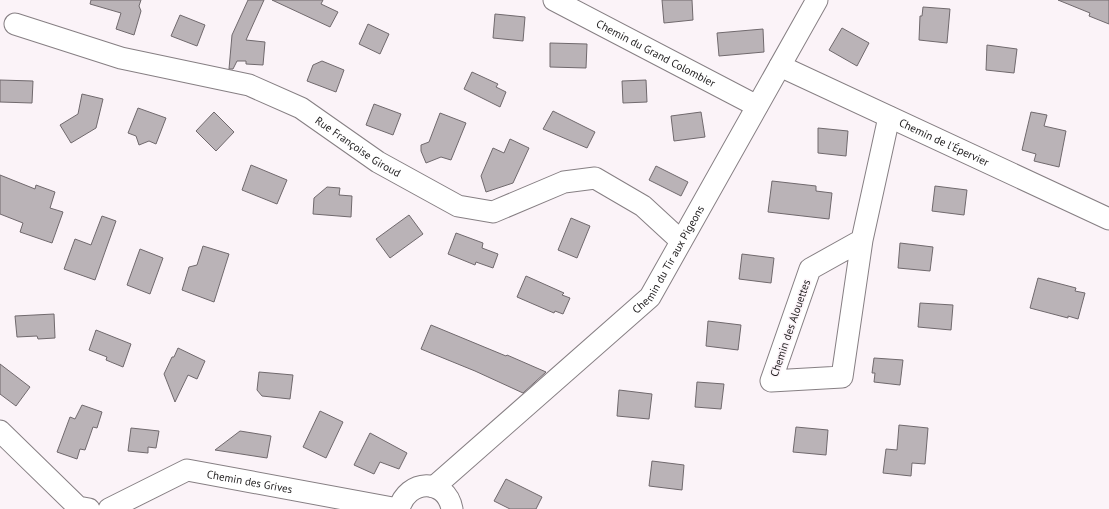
<svg xmlns="http://www.w3.org/2000/svg" width="1109" height="509" font-family="'PT Sans',sans-serif">
<style>
.building{fill:#bab3b7;stroke:#70696d}
.lines{fill:none;stroke-linecap:round;stroke-linejoin:round}
.minor-casing{stroke:#867f83;stroke-width:23}
.minor{stroke:#fff;stroke-width:21}
.labels{text-anchor:middle;dominant-baseline:central;stroke-width:3;stroke-linejoin:round;paint-order:stroke}
.street-label{font-size:11px;fill:#1f1d1e;stroke:#fbf3f8}
</style>
<rect width="100%" height="100%" fill="#fbf3f8"/>
<path class="building" d="M91 0H141L139 6 141 11 134 35 116 29 121 13 90 4Z
M248 0H264L246 40 265 42 263 65 246 64V61H237L233 69H229L232 35Z
M272 0H323L321 4 338 12 330 27Z
M662 0H692L693 20 664 23Z
M1058 0H1109V24L1089 16 1090 13Z
M923 7 950 9 947 43 919 40 920 16H922Z
M495 14 525 17 523 41 493 38Z
M180 15 205 25 197 46 171 36Z
M368 24 389 34 380 54 359 44Z
M842 28 869 43 857 66 829 50Z
M763 29 764 52 719 56 717 33Z
M550 43 587 44 586 68 550 67Z
M987 45 1017 49 1014 73 986 70Z
M322 61 344 70 336 92 307 81 313 65Z
M472 72 498 84 496 87 506 92 500 107 464 89Z
M0 80 33 81 32 103 0 102Z
M646 80 647 102 623 103 622 81Z
M82 94 103 99 96 128 71 143 60 125 78 114Z
M374 104 401 114 393 135 366 125Z
M138 108 166 118 156 144 149 141 139 145 136 136 128 133Z
M553 111 595 132 587 148 543 129Z
M214 112 234 132 216 151 196 131Z
M701 112 705 137 674 141 671 116Z
M1031 112 1047 115 1044 126 1066 131 1059 167 1034 161 1036 154 1022 150Z
M440 113 466 123 451 160 441 157 426 163 421 151V145L429 142Z
M818 128 848 131 846 156 818 153Z
M510 139 529 148 513 183 486 192 481 176 493 148 504 153Z
M251 165 287 180 277 204 242 190Z
M656 166 688 182 681 196 649 180Z
M0 175 35 189 36 185 55 192 50 208 63 212 52 243 20 232 23 223 0 214Z
M772 181 816 186V191L832 193 829 219 768 212Z
M935 186 967 190 964 215 932 211Z
M327 187 340 188 339 195 352 196 351 217 313 214 314 198Z
M409 215 423 234 390 258 376 239Z
M102 216 116 221 95 280 64 269 75 239 91 245Z
M571 218 590 226 577 258 558 250Z
M456 233 483 243 482 248 498 254 493 268 476 262 475 265 448 254Z
M900 243 933 247 930 271 898 268Z
M203 246 229 254 214 302 182 290 189 267 197 265Z
M140 249 163 258 150 294 127 285Z
M742 254 774 258 771 283 739 279Z
M526 276 564 293 562 295 570 298 563 314 555 311 554 313 517 297Z
M1038 278 1076 288 1075 291 1085 293 1078 319 1068 316V318L1030 308Z
M920 303 953 305 951 330 918 327Z
M54 314 55 338 38 339 37 336 17 337 15 316Z
M708 321 741 325 738 350 706 346Z
M431 325 506 356 507 355 546 372 523 393 475 371 421 349Z
M96 330 131 344 123 367 106 360 107 357 89 350Z
M178 348 205 361 197 379 188 375 175 402 164 374 172 357H174Z
M874 358 903 360 900 385 874 382 875 373H872Z
M0 364 30 387 16 406 0 394Z
M259 372 293 375 290 399 262 396 257 390Z
M697 382 724 384 721 409 695 407Z
M619 390 652 394 649 419 617 416Z
M82 405 102 412 97 428 93 427 85 450 80 449 77 459 57 452 70 417 75 419Z
M320 411 343 422 326 458 303 447Z
M899 425 928 428 925 464 912 463 911 476 883 473 886 449 897 450Z
M796 427 828 430 826 455 793 452Z
M131 428 159 431 156 448 148 447V453L128 451Z
M240 431 271 436 267 458 215 450Z
M370 433 407 453 399 469 380 462 374 474 354 465Z
M652 461 684 465 682 490 649 486Z
M506 479 542 497 536 509H510L494 501Z"/>
<g class="lines">
<g class="minor-casing">
<g id="minor">
<path id="s1" d="M554 0 757 106"/>
<path id="s2" d="M15 24 121 58 249 85 301 108 378 162 458 206 493 212 564 182 595 178 643 206 681 241"/>
<path id="s3" d="M780 66 1109 219"/>
<path d="M862 240 810 269 771 381 842 377 862 240 889 117"/>
<path d="M0 431 78 507 89 509"/>
<path id="s4" d="M434 487 650 297 817 0"/>
<path id="s5" d="M109 509 187 470 398 509"/>
<path d="M399 509C407 479 446 477 452 509"/>
</g>
</g>
<use href="#minor" class="minor"/>
</g>
<g class="labels">
<g class="street-label">
<text stroke="none"><textPath href="#s1" startOffset="115">Chemin du Grand Colombier</textPath></text>
<text stroke="none"><textPath href="#s3" startOffset="181">Chemin de l'Épervier</textPath></text>
<text stroke="none"><textPath href="#s2" startOffset="368">Rue Françoise Giroud</textPath></text>
<text stroke="none"><textPath href="#s4" startOffset="329">Chemin du Tir aux Pigeons</textPath></text>
<text transform="translate(790 328) rotate(-71)">Chemin des Alouettes</text>
<text stroke="none"><textPath href="#s5" startOffset="151">Chemin des Grives</textPath></text>
</g>
</g>
</svg>
